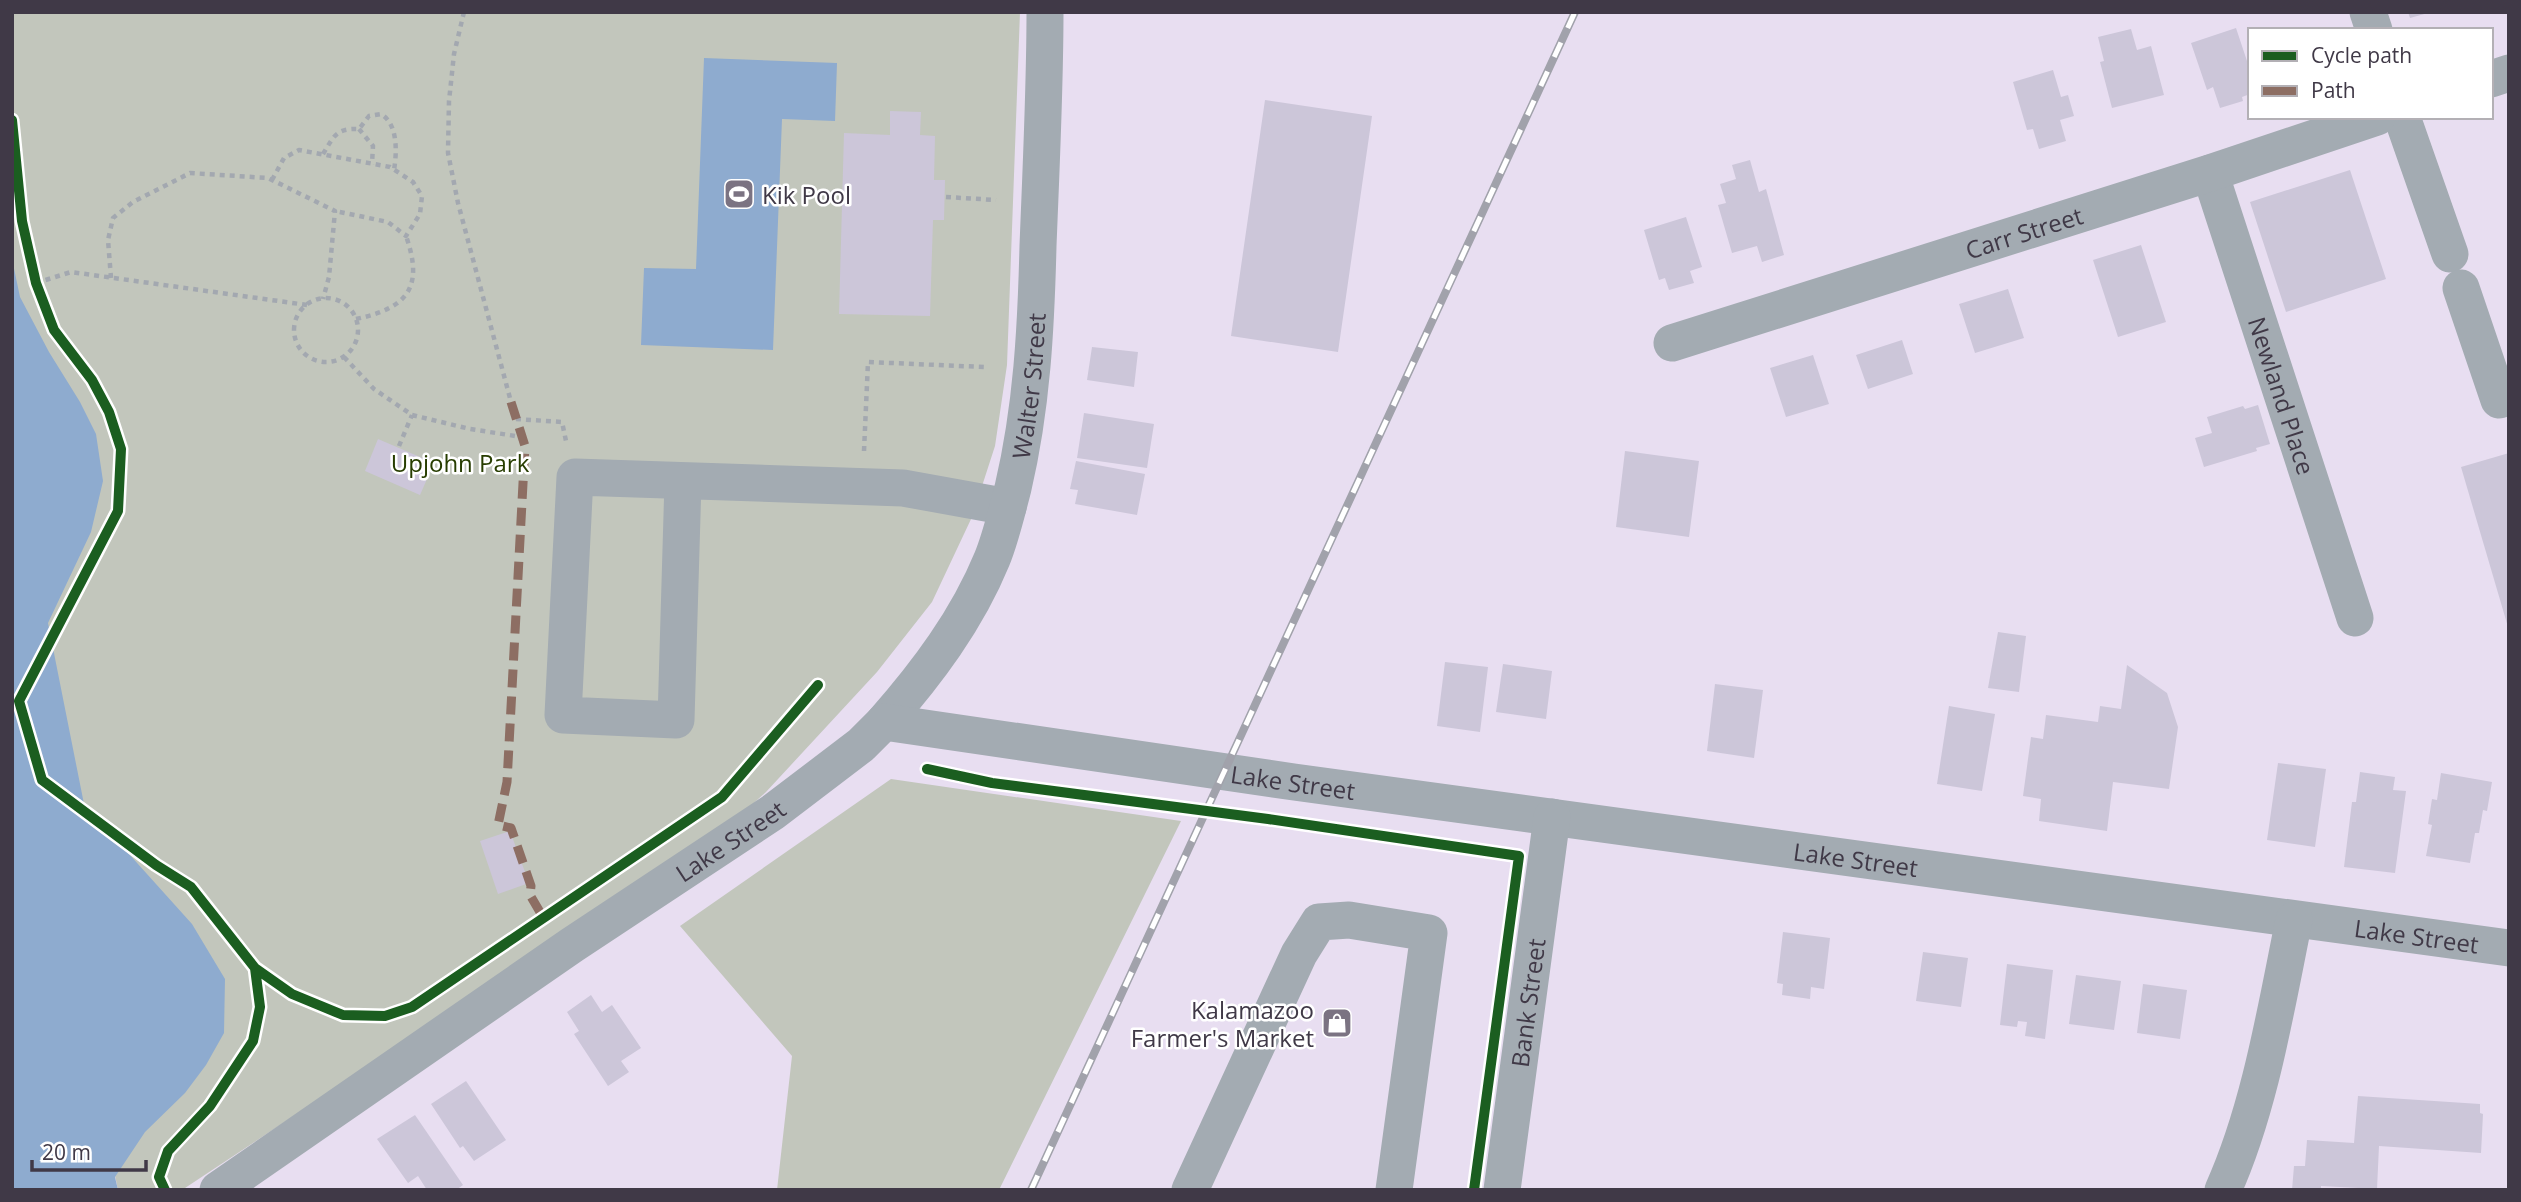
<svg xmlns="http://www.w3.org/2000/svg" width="2521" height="1202" font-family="'Open Sans',sans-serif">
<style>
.green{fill:#c2c6bc}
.water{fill:#8eabcf}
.building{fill:#ccc6d9}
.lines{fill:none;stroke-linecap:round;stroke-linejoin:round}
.path{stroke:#a3a8b0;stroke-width:4.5;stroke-dasharray:5 5;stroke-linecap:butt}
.minor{stroke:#a3abb2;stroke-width:37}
.rail-casing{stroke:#a1a2ab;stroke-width:8}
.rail{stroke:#fff;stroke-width:5;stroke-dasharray:16;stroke-linecap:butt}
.quiet{stroke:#8d6e63;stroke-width:9;stroke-dasharray:18 9;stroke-linecap:butt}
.cycleway-casing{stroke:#fff;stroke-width:15}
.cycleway{stroke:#1b5e20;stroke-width:10}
.labels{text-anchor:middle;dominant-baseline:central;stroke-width:5;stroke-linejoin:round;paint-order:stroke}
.poi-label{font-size:24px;fill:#403947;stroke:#fff;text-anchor:start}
.street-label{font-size:24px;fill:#403947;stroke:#fff}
.park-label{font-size:24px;fill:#273d00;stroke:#fff}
</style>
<rect width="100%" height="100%" fill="#e8def1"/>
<path class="green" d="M12 12H1020L1007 365 995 446 972 517 932 602 877 672 766 792 722 832 182 1190H118L62 919 12 730Z
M891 779 1181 821 999 1190H777L792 1056 680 926Z"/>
<path class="water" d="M704 58 837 63 835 121 782 119 773 350 641 345 644 268 696 269Z
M12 259 20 297 49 352 80 402 96 434 103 481 91 532 48 623 84 804 192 924 225 979 224 1033 206 1065 185 1093 145 1132 115 1177 118 1190H12Z"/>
<path class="building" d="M2408 12H2428V13L2410 18Z
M2236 28 2250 70V94L2242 97 2243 101 2220 108 2213 87 2207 90 2191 43Z
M2131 29 2137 50 2151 46 2164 95 2112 108 2100 62 2104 61 2098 37Z
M2053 70 2061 97 2068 95 2074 116 2060 120 2066 141 2039 149 2033 129 2027 130 2013 82Z
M1265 100 1372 116 1338 352 1231 336Z
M890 111 921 112 920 135 935 136 934 180H945L944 220H933L930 316 839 314 844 133 890 135Z
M1750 160 1759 192 1766 189 1784 255 1762 262 1757 246 1732 253 1718 205 1726 203 1720 184 1736 179 1732 165Z
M2350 170 2386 279 2286 312 2250 202Z
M1686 217 1702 267 1690 271 1694 283 1669 290 1665 278 1659 280 1644 230Z
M2141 245 2166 322 2118 337 2093 260Z
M2008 289 2024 338 1975 353 1959 304Z
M1902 340 1913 374 1868 389 1856 355Z
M1092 347 1138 352 1134 387 1087 380Z
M1813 355 1829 404 1786 417 1770 368Z
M2258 405 2270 444 2256 448 2257 451 2204 467 2195 438 2212 433 2207 417 2243 406 2245 409Z
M1084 413 1154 424 1147 468 1077 458Z
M378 439 434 463 420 495 365 471Z
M1625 451 1699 461 1689 537 1616 527Z
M2509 453V627H2508L2461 467Z
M1076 461 1145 474 1137 515 1075 504 1078 490 1070 489Z
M1998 632 2026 636 2019 692 1988 688Z
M1445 662 1488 667 1480 732 1437 726Z
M1503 664 1552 671 1546 719 1496 712Z
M2127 665 2167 693 2178 727 2169 789 2113 782 2107 831 2039 821 2041 799 2023 796 2031 737 2043 739 2046 715 2098 722 2100 706 2121 709Z
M1715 684 1763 690 1754 758 1707 751Z
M1949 706 1995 714 1982 791 1937 784Z
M2278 763 2326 769 2315 847 2267 840Z
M2360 772 2395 777 2393 790 2406 791 2395 873 2344 867 2352 802H2356Z
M2441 773 2492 782 2487 811 2483 810 2479 833H2475L2470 863 2426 856 2432 825 2428 824 2432 799 2437 800Z
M510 831 529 883 498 894 480 841Z
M1783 932 1830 938 1824 989 1811 987 1810 999 1782 995 1783 984 1777 983Z
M1923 952 1968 958 1961 1007 1916 1001Z
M2007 964 2053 970 2045 1039 2025 1036 2027 1022 2018 1021 2017 1027 2000 1025Z
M2076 975 2121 981 2114 1030 2069 1024Z
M2143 984 2187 990 2180 1039 2137 1033Z
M591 995 602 1012 612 1005 641 1048 621 1061 629 1072 608 1086 574 1034 579 1031 567 1012Z
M466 1081 506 1140 474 1161 463 1146 460 1148 431 1104Z
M2358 1096 2480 1104V1113L2483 1114 2481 1153 2379 1146 2377 1189 2321 1186V1190H2292L2294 1166H2305L2307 1140 2354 1143Z
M415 1115 463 1185 456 1190H427L418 1176 408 1183 377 1139Z"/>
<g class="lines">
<path class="path" d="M464 12 454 54 449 101 448 153 458 203 511 402
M359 129 373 146 372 164
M323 154C334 136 336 128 359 129L369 116 381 114C398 124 397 152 394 170
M272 180 284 158 299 150 390 167 413 182 422 196 420 214 406 236 388 222 335 211
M946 197 996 200
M111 278 108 240 113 218 133 202 190 173 268 178 335 211 329 277 323 299
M36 283 71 272 307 305
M294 330a32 32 0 1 1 64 0a32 32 0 1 1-64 0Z
M356 319C408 308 424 287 406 236
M344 357 374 389 412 415 470 429 522 437
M516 419 562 422 566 441
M399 446 412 415
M864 451 868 362 984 367"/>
<g class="minor">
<path d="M2368 12 2374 30"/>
<path d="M2491 79 2509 73"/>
<path d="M2402 117 2450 254"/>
<path id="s1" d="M2210 173 2355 618"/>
<path d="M2461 288 2499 400 2509 397"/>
<path id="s2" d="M1672 343 2210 173 2377 117"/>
<path d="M683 481 676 720 563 715 575 477 903 488 1008 507"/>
<path id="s3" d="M884 722C927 673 967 620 992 559 1001 537 1007 511 1013 488 1032 407 1036 328 1038 246 1041 168 1045 90 1045 12"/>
<path id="s4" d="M218 1190 572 945 773 812 861 745 884 722 1294 782 2509 948"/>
<path d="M1190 1190 1299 954 1319 922 1349 920 1429 933 1394 1190"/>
<path id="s5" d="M1502 1190 1552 817"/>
<path d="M2223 1190C2260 1108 2276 1008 2294 920"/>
</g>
<g class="rail-casing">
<path id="rail" d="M1031 1190 1575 12"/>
</g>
<use href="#rail" class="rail"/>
<path class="quiet" d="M511 402 525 446 507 782 498 825 511 828 531 886 530 895 544 919"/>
<g class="cycleway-casing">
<path id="cycleway" d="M12 120 22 221 36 283 54 330 92 380 109 412 121 449 118 511 19 701 42 780 156 865 191 887 255 968 292 994 343 1015 385 1016 412 1007 722 797 818 685
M927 769 992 783 1268 819 1519 856 1474 1190
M165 1190 159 1177 168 1151 210 1106 253 1041 260 1007 255 968"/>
</g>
<use href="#cycleway" class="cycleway"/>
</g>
<defs>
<g id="stadium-square" transform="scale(1.575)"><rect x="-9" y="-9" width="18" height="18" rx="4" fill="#7b7382" stroke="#fff"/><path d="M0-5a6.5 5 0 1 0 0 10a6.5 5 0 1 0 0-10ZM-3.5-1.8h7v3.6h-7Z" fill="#fff"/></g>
<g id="shop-square" transform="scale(1.575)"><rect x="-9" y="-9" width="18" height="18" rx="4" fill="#7b7382" stroke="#fff"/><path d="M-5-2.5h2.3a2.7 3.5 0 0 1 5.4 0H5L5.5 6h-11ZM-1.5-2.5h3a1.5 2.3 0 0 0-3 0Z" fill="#fff"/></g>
</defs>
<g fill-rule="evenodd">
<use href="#stadium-square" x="739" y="194"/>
<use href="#shop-square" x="1337" y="1023"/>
</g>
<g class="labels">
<g class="poi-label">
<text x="762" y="194">Kik Pool</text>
<text x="1314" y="1009" text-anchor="end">Kalamazoo<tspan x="1314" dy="28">Farmer's Market</tspan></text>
</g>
<g class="street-label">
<text stroke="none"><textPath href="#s2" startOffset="369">Carr Street</textPath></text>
<text stroke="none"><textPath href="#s3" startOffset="374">Walter Street</textPath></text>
<text stroke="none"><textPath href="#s1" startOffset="234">Newland Place</textPath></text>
<text stroke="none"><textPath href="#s4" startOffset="1228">Lake Street</textPath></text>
<text stroke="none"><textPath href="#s4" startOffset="620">Lake Street</textPath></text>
<text stroke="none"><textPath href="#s4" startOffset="1796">Lake Street</textPath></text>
<text stroke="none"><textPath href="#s4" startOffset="2362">Lake Street</textPath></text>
<text stroke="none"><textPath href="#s5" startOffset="189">Bank Street</textPath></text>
</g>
<g class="park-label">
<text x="460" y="462">Upjohn Park</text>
</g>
</g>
<rect width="2521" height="1202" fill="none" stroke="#403947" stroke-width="28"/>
<rect x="2248" y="28" width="245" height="91" fill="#ffffff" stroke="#b3b0b5" stroke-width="2"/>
<rect x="2262" y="51" width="35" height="10" fill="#1b5e20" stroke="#b3b0b5" stroke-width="2"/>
<text x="2311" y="63" font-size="21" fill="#403947">Cycle path</text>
<rect x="2262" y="86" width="35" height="10" fill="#8d6e63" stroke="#b3b0b5" stroke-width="2"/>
<text x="2311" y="98" font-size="21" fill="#403947">Path</text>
<path d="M32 1160v10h114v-10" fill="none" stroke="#403947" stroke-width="3.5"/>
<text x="42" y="1160" font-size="21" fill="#403947" stroke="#ffffff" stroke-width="5" paint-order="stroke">20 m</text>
</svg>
